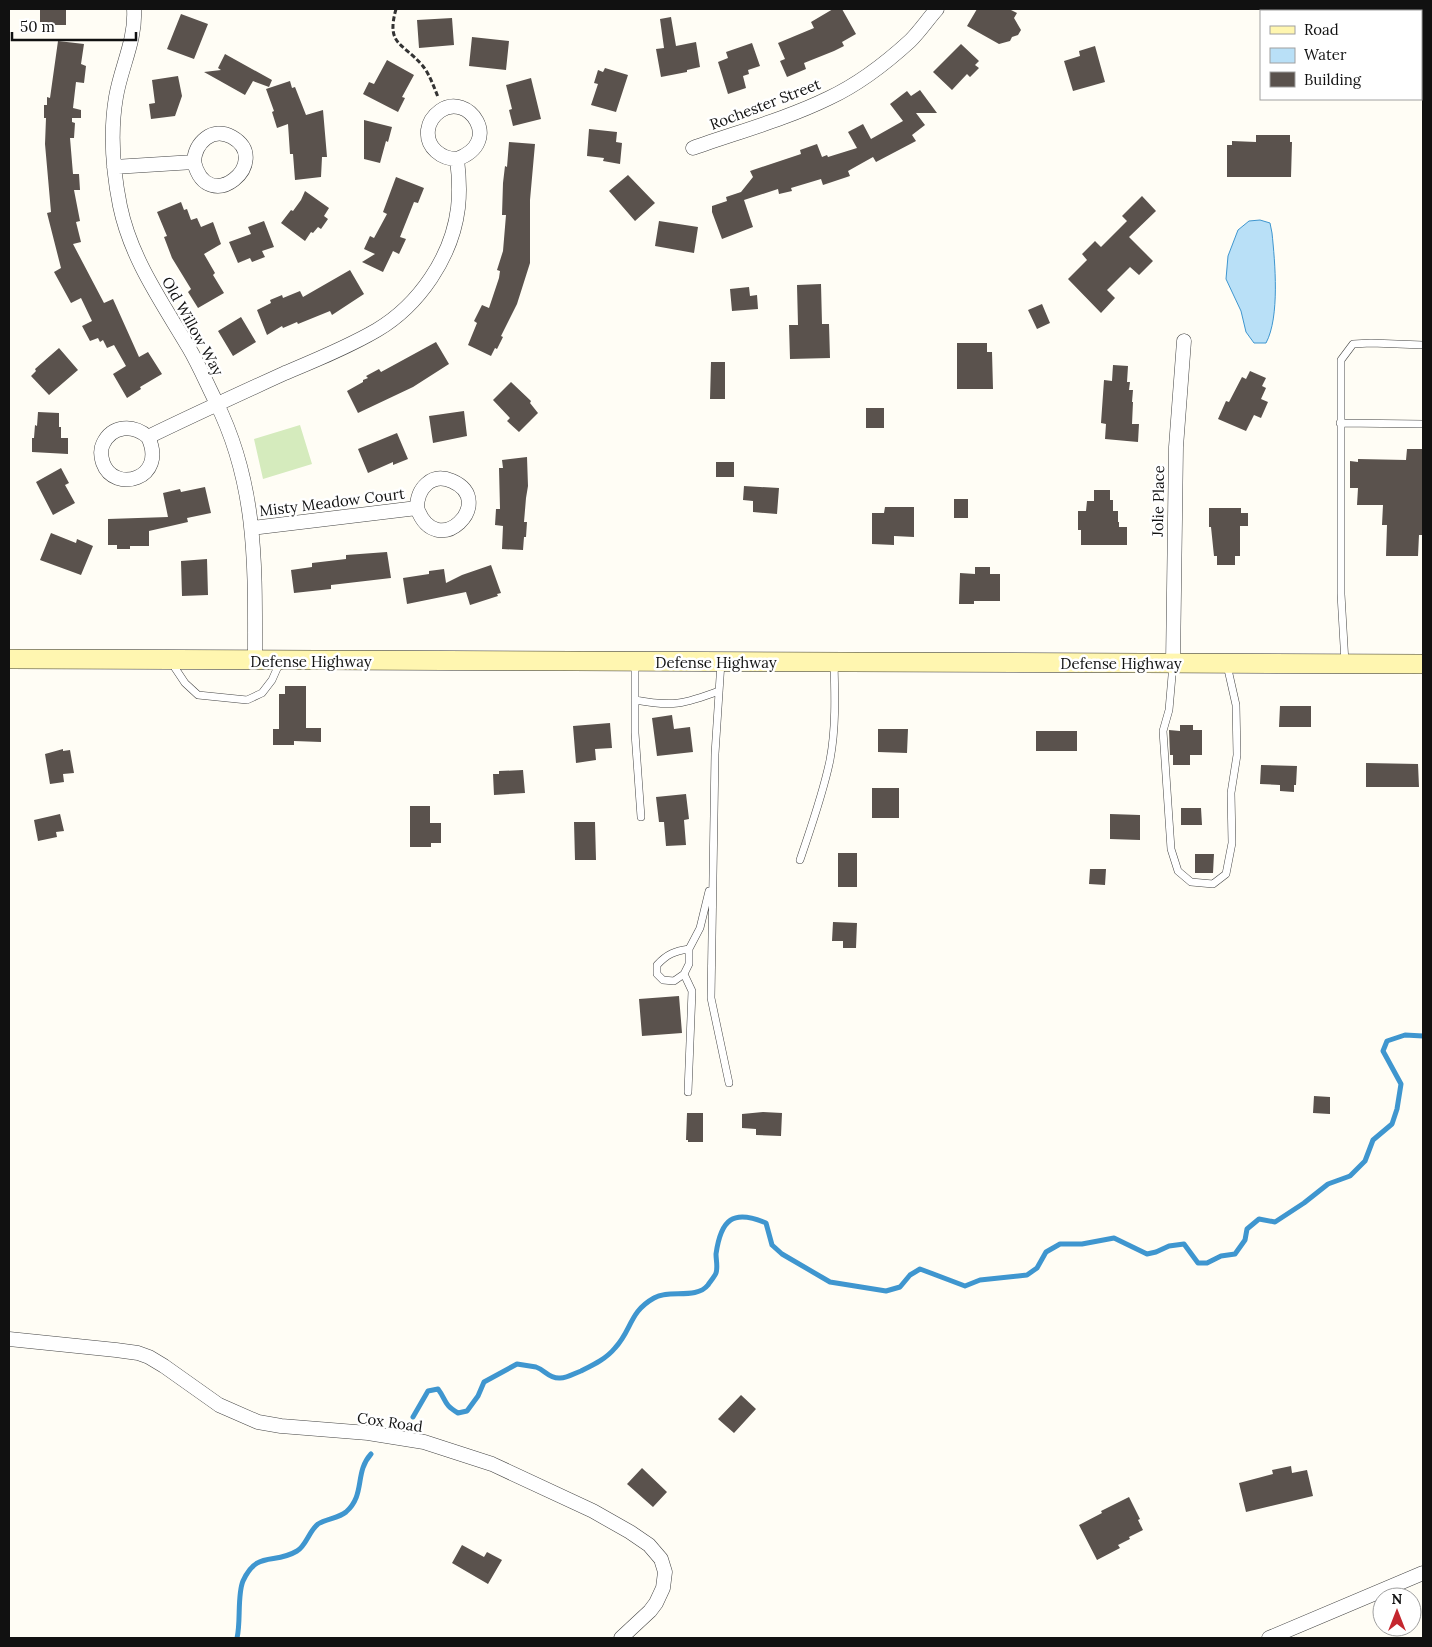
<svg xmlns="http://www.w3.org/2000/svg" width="1432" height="1647" font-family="Lora,serif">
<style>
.green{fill:#d5ebbd}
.water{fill:#b9e0f7;stroke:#3f96cf}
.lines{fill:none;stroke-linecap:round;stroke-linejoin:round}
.stream{stroke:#3f96cf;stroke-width:5}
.building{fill:#5a524d}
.service-casing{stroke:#444;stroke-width:8}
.minor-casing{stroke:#444;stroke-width:15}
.secondary-casing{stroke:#333;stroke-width:20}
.path{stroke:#333;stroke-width:3;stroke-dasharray:5 2.5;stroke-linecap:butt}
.service{stroke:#fff;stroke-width:7}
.minor{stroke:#fff;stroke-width:14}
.secondary{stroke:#fff6b0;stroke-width:19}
.labels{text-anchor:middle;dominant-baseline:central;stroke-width:5;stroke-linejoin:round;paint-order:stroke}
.street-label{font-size:15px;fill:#111;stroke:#fff}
</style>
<rect width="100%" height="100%" fill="#fffdf5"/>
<path class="green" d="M1313 9H1423V82L1421 81V11H1306Z
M300 425 312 464 263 479 254 439Z"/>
<path class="water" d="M1260 220 1270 223 1272 233C1275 262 1280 317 1266 343H1254L1246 332 1241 311 1226 279 1228 256 1238 230 1249 221Z"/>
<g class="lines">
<path class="stream" d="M413 1417 428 1391 438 1389C447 1401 443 1404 458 1413L467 1411 478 1396 484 1382 517 1364C523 1365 530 1366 536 1367 545 1370 548 1378 559 1378 566 1379 575 1373 581 1371 593 1365 606 1359 615 1348 632 1330 629 1312 654 1298 669 1289 696 1300 708 1285 710 1282 715 1276 716 1273 718 1267 716 1260 716 1254 721 1219 733 1209 766 1223L772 1245 782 1254 830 1282 886 1291 900 1287 910 1275 920 1269 965 1286 980 1280 1027 1275 1037 1268 1046 1252 1060 1244H1082L1114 1238 1147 1254 1156 1252 1169 1246 1184 1244 1198 1263H1207L1221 1256 1235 1254 1245 1240 1247 1229 1259 1219 1275 1222 1304 1203 1328 1184 1350 1176 1365 1161 1373 1140 1392 1124 1397 1109 1401 1084 1383 1051 1387 1041 1405 1035 1423 1036
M237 1638C241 1622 237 1595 243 1581 257 1550 274 1565 297 1551 306 1546 309 1531 318 1524 326 1519 339 1518 346 1512 366 1494 354 1473 371 1454"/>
</g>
<path class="building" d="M40 9H66V25H40Z
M833 9H842L856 34 842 42 844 46 834 51 804 63 806 69 787 77 780 61 785 59 778 43 814 28 811 22Z
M977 9H1009L1017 13 1014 18 1021 30 1018 35 1012 37 1010 41 999 44 967 26Z
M181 14 208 24 194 59 167 49Z
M671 17 676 46 696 42 700 67 687 70V72L661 77 656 49 664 48 660 19Z
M452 18 454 45 419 48 417 20Z
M472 37 509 41 506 70 469 66Z
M58 41 84 44 81 64 86 66 84 83 76 82 73 108 81 110V118H72V122L75 123 74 138H70L73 174H79L80 190H74L80 221 76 222 81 242 73 244 104 303 113 299 139 357 148 352 162 374 140 387 141 389 127 398 113 374 126 366 114 345 107 348 103 340 100 342 98 338 90 341 82 326 92 321 81 298 71 303 54 272 61 268 47 213 51 212 45 144 46 118H44V105H47V97L50 98Z
M752 43 760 66 748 70 749 74 743 76 746 88 728 94 718 62 728 58 726 52Z
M961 44 979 61 975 65 979 68 970 77 967 74 952 90 933 72Z
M1095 46 1105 82 1073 91 1064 61 1080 56 1079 51Z
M225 54 272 80 269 87 253 81 245 95 204 72 221 70 218 68Z
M387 60 414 75 402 97 405 98 398 112 363 94 369 82 374 84Z
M605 68 628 75 616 112 591 105 598 84 594 83 598 70 603 72Z
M178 76 182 96 175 116 151 119 149 104 155 103 152 80Z
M531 78 541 119 513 126 509 110 512 109 506 85Z
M290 81 292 88 295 87 306 115 323 110 327 157H322L321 177 295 180 293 154H290L288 124 277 128 272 112 274 111 266 89Z
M920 90 937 113H916L925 125 912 135 916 141 876 162 873 157 848 171 850 176 823 185 821 179 791 188 792 191 779 194 778 189 744 200 753 227 722 239 712 212V206L727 201 726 197 741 192 753 177 750 171 801 154 800 150 817 144 822 157 827 155 828 157 857 148 848 132 863 124 871 139 903 121 890 104 907 91 911 96Z
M364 120 392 127 388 142 386 141 380 163 364 159Z
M589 129 617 132 616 142 622 143 620 164 603 161 604 158 587 156Z
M1256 135H1290V142H1292L1291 177H1227V145H1232V141L1256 142Z
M509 142 535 144 530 200V263L517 304 501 336 503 337 497 349 495 348 491 356 468 345 477 323 474 321 482 305 489 308 499 278 500 271 497 270 503 251 506 215H502L503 183 505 166 507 167Z
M628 175 655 203 635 221 609 191Z
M396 177 424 188 418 203 414 202 400 237 406 239 399 254 393 251 383 272 362 262 375 254 364 249 370 236 374 238 387 214 383 212Z
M305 191 329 208 324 216 328 219 321 229 318 227 313 233 311 232 305 241 281 223 291 210 293 211 301 200Z
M1142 196 1156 211 1129 237 1153 261 1139 275 1130 267 1107 290 1115 298 1101 313 1068 279 1087 260 1082 254 1095 241 1101 247 1127 221 1122 216Z
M181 202 184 210 187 209 191 220 197 218 201 227 213 222 221 244 204 254 215 273 213 275 224 293 198 308 188 292 191 289 172 258 164 237 167 236 157 212Z
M264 221 274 247 262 251 265 257 252 262 250 258 238 263 229 242 251 234 248 227Z
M659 221 698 227 694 253 655 246Z
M350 270 364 294 332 315 330 311 298 324 297 322 283 328 282 326 267 335 257 310 271 303 270 300 282 295 283 298 300 291 303 297Z
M821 284 822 324H829L830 358 790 359 789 325H798L797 285Z
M749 287 750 296 757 295 758 309 732 311 730 289Z
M1042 304 1050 323 1037 329 1028 310Z
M241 317 256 342 233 356 218 331Z
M436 342 449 364 413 387 358 413 347 391 363 382V380L368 378 366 376 379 369 381 372Z
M957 343H987V352H992L993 389H957Z
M59 348 78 370 49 395 31 376 36 371 35 369Z
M711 362H725V399H710Z
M1113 365 1128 366 1127 382H1130L1129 390H1133L1132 402H1133L1132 424H1139L1138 442 1105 439 1106 424 1101 423 1104 380 1112 381Z
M1250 371 1266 378 1262 386 1266 388 1261 399 1268 402 1261 418 1254 415 1246 431 1218 419 1226 401 1229 402 1242 377 1246 379Z
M511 382 531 401 530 403 538 413 519 432 507 421 510 418 493 400Z
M866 408H884V428H866Z
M464 411 467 436 433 443 429 416Z
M38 412 59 413V427H61V438H68V454L32 452V438H34L35 425 37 426Z
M397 433 408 459 393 465V462L368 473 358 449Z
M1407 449H1423V535H1419L1418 556H1386L1387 525H1382L1383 505H1357L1358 488H1350V461L1358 462V459L1406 460Z
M527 457 528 486 526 498 524 522H527L526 537H524L523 550 502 549 503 526 495 525 496 509H500L499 468H503L502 460Z
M716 462H734V477H716Z
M61 468 69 483 65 485 75 503 53 515 36 482Z
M744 486 779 488 777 514 753 512V501L743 500Z
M205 487 211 513 187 518 188 522 149 531V546H130V549H117V545H108V519L168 517 163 493 180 489 181 492Z
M1094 490H1110V500H1113V511H1118V522H1119V527H1127V545H1081V530H1078V511H1086L1087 501H1094Z
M954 499H968V518H954Z
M885 507H914V537L894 536V545L872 544V513H884Z
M1209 508H1241V513H1248V526H1240V556H1235V565H1217V556H1214L1211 527H1209Z
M51 533 76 543 77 539 93 546 81 575 40 560Z
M387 552 391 578 331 585V589L294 593 291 570 312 567V563L346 559V555Z
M207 559 208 595 182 596 181 561Z
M491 565 501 593 497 594 498 596 470 605 466 592 407 604 403 578 429 574V571L444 569 446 583 462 575Z
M975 567H990V574H1000V601H974V604H959L960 573 975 574Z
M285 686H306V728H321V742L294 741V745H273V729H279V694H285Z
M1280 706H1311V727H1279Z
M672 715 674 729 690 727 693 752 657 756 652 718Z
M610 723 612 748 595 749 596 760 576 763 573 726Z
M1180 725H1193V730H1202V755H1190V765H1173V755H1170L1169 730 1180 731Z
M878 729H908L907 753 878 752Z
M1036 731H1077V751H1036Z
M63 749V751L70 750 74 773 63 774 64 782 50 784 45 754Z
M1366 763 1418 764 1419 787H1366Z
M1261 765 1297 766 1296 785H1294V792L1280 791V785L1260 784Z
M523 770 525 793 494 795 493 774H499V771Z
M872 788H899V818H872Z
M686 794 689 819 684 820 686 845 666 846 664 822H659L656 797Z
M410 806H430V823H441V843H431V847H410Z
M1181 808H1201L1202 825H1181Z
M60 814 64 831 56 832 57 837 38 841 34 820Z
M1110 814 1140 815V840L1110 839Z
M574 822H595L596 860H575Z
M838 853H857V887H838Z
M1195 854H1214L1213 873H1195Z
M1090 869H1106L1105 885 1089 884Z
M833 922 857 923 856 948H843V941H832Z
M679 996 682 1033 642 1036 639 999Z
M1314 1096 1330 1097V1114L1313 1113Z
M763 1112 782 1113 781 1136 756 1135V1129L742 1128V1114Z
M687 1113H703V1142H688V1140H686Z
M741 1395 756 1409 734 1433 718 1419Z
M1291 1466 1292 1473 1307 1470 1313 1496 1246 1512 1239 1483 1273 1474 1272 1470Z
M642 1468 667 1492 653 1507 627 1484Z
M1129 1497 1140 1519 1138 1520 1143 1530 1129 1537 1130 1539 1118 1545 1120 1548 1097 1560 1079 1525 1102 1513 1101 1511Z
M462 1545 484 1557 487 1552 502 1560 488 1584 452 1563Z"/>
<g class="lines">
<g class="service-casing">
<path id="service" d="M1340 423 1423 424
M171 662 185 683 198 695 247 700 262 693 272 680 280 662
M635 662V733L641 817
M721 662 715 754 711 998 729 1083
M1345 663 1341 594V360L1353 344 1371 343 1423 345
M1173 664 1169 710 1163 731 1171 849 1178 871 1191 882 1213 884 1226 874 1232 843 1231 793 1237 755 1236 705 1227 665
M635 700C673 707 684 704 719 691
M800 860C811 827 823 794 830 760 836 728 835 695 834 663
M689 949C675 951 667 954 657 965V974L663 980 674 981 684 974 689 964V949L700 928 709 891
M684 974 692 991 688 1092"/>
</g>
<g class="minor-casing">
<path id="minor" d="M134 9C136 40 121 67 116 97 110 132 113 171 120 206 131 259 162 302 189 348 199 365 207 384 216 402 258 486 255 569 255 660
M693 148C738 132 786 119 829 98 859 84 886 63 910 41 920 31 928 19 937 9
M114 167 194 162C208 218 274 161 232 137 212 126 195 143 194 162
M148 437C168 479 114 494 103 463 101 457 100 450 103 444 112 425 133 424 148 437 193 415 239 394 285 373 316 360 348 347 377 330 419 305 452 257 458 208 460 191 459 175 457 159 504 142 468 91 440 111 433 116 429 122 428 130 426 148 442 159 457 159
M252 528 417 508C437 563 498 501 452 481 431 472 417 489 417 508
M1173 663 1176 447 1184 341
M9 1339 116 1350 138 1353 149 1357 164 1366 219 1405 258 1422 281 1426 368 1433 424 1442 492 1464 593 1511 630 1532 649 1545 661 1559 665 1572 663 1588 656 1603 650 1611 621 1638
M1269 1638 1423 1573"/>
</g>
<g class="secondary-casing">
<path id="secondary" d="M9 659 1423 664"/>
</g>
<path class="path" d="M396 9C386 45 402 42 422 65 429 73 434 87 438 97"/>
<use href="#service" class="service"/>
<use href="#minor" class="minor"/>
<use href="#secondary" class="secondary"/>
</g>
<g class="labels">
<g class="street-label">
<text transform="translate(765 104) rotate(-21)">Rochester Street</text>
<text transform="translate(193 326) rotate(61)">Old Willow Way</text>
<text transform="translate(1158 501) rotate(-89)">Jolie Place</text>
<text transform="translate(332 502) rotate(-7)">Misty Meadow Court</text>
<text x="311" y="661">Defense Highway</text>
<text x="716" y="662">Defense Highway</text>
<text x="1121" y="663">Defense Highway</text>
<text transform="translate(390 1422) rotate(8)">Cox Road</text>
</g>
</g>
<rect width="1432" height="1647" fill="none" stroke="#111111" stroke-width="20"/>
<rect x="1260" y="10" width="162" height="90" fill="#ffffff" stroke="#a0a0a0"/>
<rect x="1270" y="26" width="25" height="8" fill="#fff6b0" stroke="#a0a0a0"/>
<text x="1304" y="35" font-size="15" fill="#111111">Road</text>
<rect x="1270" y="48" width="25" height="15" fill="#b9e0f7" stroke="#a0a0a0"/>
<text x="1304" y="60" font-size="15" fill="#111111">Water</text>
<rect x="1270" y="72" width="25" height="15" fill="#5a524d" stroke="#a0a0a0"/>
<text x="1304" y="85" font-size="15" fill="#111111">Building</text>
<g transform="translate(1397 1612)"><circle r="24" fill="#ffffff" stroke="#a0a0a0"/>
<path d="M0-4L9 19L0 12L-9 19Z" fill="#c4262e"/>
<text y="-8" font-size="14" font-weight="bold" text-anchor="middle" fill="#111111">N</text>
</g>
<path d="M12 32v8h124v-8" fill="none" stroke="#111111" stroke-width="2.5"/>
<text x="20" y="32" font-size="15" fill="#111111" stroke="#ffffff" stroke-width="4" paint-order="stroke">50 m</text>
</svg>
